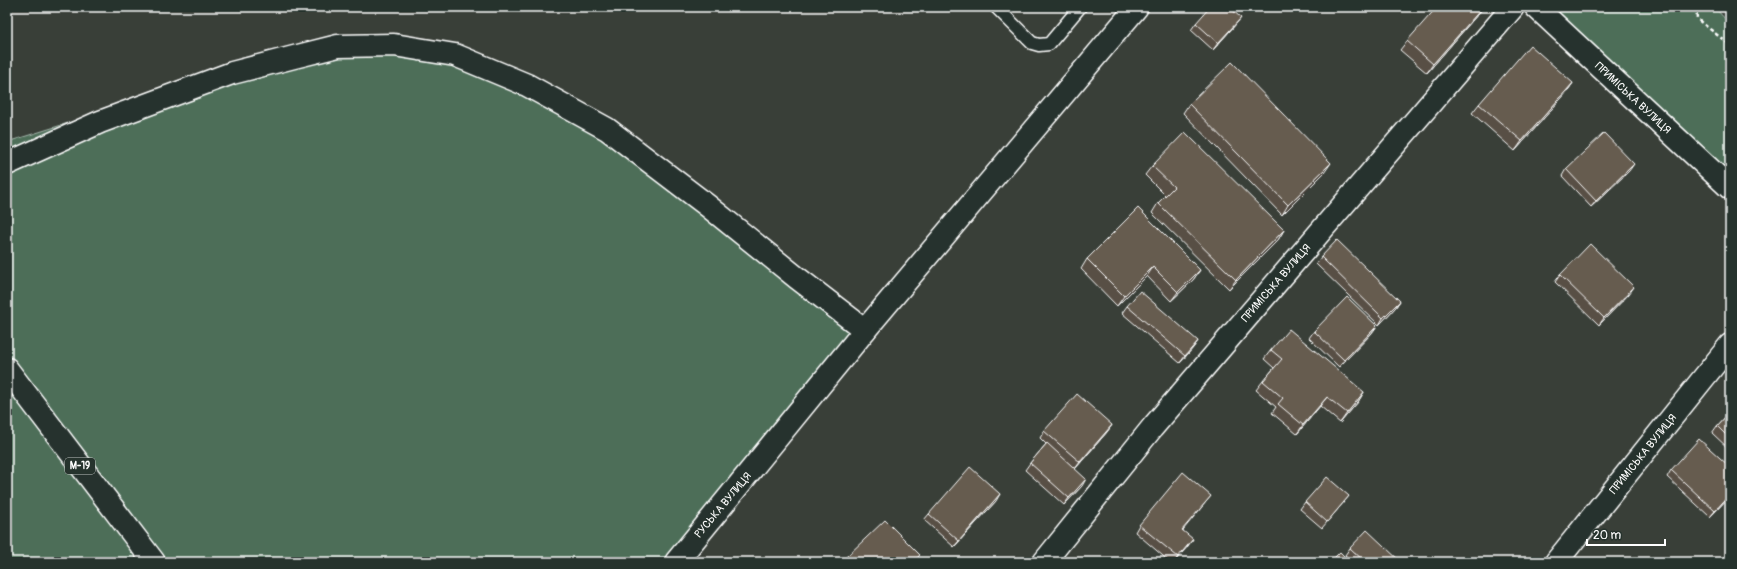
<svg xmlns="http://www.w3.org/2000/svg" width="1737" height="569" font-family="Pangolin,sans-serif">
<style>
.green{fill:#4d6e59;stroke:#a6b6ac}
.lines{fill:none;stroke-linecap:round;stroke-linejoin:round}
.lane-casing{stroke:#fff;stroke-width:15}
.street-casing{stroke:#fff;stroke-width:25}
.primary-casing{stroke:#fff;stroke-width:25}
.highway-casing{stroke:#fff;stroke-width:25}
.path{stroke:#fff;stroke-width:2.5;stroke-dasharray:4 3;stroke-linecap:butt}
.lane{stroke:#26332d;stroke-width:12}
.street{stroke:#26332d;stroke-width:22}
.primary{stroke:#26332d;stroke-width:22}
.highway{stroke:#26332d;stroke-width:22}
.wall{fill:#584f45;stroke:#fff}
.shaded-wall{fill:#474038;stroke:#fff}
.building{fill:#665c50;stroke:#fff}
.labels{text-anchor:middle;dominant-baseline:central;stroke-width:3.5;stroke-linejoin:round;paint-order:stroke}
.shield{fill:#26332d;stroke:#bec2c0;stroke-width:1}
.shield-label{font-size:10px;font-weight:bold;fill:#fff}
.street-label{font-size:11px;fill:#fff;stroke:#26332d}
</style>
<rect width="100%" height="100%" fill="#393f38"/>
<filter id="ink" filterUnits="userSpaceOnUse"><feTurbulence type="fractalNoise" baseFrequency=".025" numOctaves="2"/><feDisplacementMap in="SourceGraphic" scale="8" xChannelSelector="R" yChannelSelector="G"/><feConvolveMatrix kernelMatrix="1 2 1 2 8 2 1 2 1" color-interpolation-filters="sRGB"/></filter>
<g filter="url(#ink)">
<path class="green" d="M1535 7H1714L1730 24V197Z
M322 44 530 79 873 329 684 562H7V142Z"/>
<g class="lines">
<g class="lane-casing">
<path id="lane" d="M996 7 1032 43 1039 45 1049 44 1080 7"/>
</g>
<g class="street-casing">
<path id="street" d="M1536 7 1730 188
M1044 562 1152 428 1513 7
M1556 562 1730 345"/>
</g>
<g class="primary-casing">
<path id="primary" d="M676 562 865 330 1137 7"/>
</g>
<g class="highway-casing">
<path id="highway" d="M7 164 100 122 232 73 294 57 338 46 394 45 455 55 527 85 607 129 708 206 796 277 865 330
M7 369 154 562"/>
</g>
<path class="path" d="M1696 7 1697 19 1730 45"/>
<use href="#lane" class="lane"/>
<use href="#street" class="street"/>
<use href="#primary" class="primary"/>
<use href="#highway" class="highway"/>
</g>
<path class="wall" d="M1484 7 1427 73 1400 50 1407 41Z
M1196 23 1236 24 1213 50 1191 30Z
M1573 83 1566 93 1515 151 1472 113 1479 104Z
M1189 104 1324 173 1282 215 1183 113Z
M1152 166 1284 230 1278 240 1229 289 1152 213 1158 203 1166 196 1145 175Z
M1566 169 1629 171 1591 207 1562 176Z
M1321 257 1400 301 1395 308 1379 325 1316 264Z
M1087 259 1200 270 1193 280 1171 301 1147 276 1117 306 1081 269Z
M1560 275 1629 294 1599 325 1555 282Z
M1127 306 1198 341 1193 348 1180 363 1122 313Z
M1314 331 1372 333 1339 367 1309 338Z
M1271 350 1364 392 1358 402 1340 423 1320 406 1297 434 1272 413 1276 407 1256 390 1263 381 1274 368 1264 359Z
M1730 412V450L1712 433 1717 426Z
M1112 425 1107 432 1075 469 1082 486 1064 505 1025 470 1030 463 1046 444 1040 438 1044 431Z
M1730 467V496L1710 517 1667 477 1671 470Z
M1211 496 1206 502 1183 530 1188 546 1174 562H1170L1135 532 1139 525Z
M1349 496 1344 502 1322 528 1300 509 1305 502Z
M996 501 954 547 924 520 929 514Z
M1350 548 1401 562H1353L1345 555Z
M846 557 915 562H843Z"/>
<path class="shaded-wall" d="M1483 7H1484L1427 73 1433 64Z
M1241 18 1236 24 1213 50 1218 43Z
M1573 83 1566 93 1515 151 1522 141Z
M1331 163 1324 173 1282 215 1288 205Z
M1634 164 1629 171 1591 207 1596 201Z
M1284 230 1278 240 1229 289 1236 280Z
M1153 267 1147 276 1117 306 1124 296Z
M1200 270 1193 280 1171 301 1178 292Z
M1634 287 1629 294 1599 325 1604 318Z
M1400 301 1395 308 1379 325 1383 318Z
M1377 326 1372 333 1339 367 1344 360Z
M1198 341 1193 348 1180 363 1185 356Z
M1364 392 1358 402 1340 423 1347 413Z
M1327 397 1320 406 1297 434 1303 425Z
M1112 425 1107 432 1075 469 1080 462Z
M1086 479 1082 486 1064 505 1069 498Z
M1000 494 996 501 954 547 959 541Z
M1730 494V496L1710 517 1715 511Z
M1193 539 1188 546 1174 562 1178 557Z"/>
<path class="building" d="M1210 7H1229L1241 18 1218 43 1196 23Z
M1437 7H1483L1433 64 1407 41Z
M1530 45 1573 83 1522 141 1479 104Z
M1232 62 1331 163 1288 205 1189 104Z
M1185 132 1284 230 1236 280 1158 203 1174 187 1152 166Z
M1604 133 1634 164 1596 201 1566 169Z
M1138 208 1200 270 1178 292 1153 267 1124 296 1087 259Z
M1337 240 1400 301 1383 318 1321 257Z
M1590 244 1634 287 1604 318 1560 275Z
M1140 291 1198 341 1185 356 1127 306Z
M1347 297 1377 326 1344 360 1314 331Z
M1289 329 1364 392 1347 413 1327 397 1303 425 1278 404 1283 398 1263 381 1282 359 1271 350Z
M1077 394 1112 425 1080 462 1044 431Z
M1730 412V439L1717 426Z
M1699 439 1730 467V494L1715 511 1671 470Z
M1047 443 1086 479 1069 498 1030 463Z
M970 467 1000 494 959 541 929 514Z
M1183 472 1211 496 1182 530 1193 539 1178 557 1139 525Z
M1327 477 1349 496 1327 522 1305 502Z
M885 520 920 555 913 562H851L846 557Z
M1367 530 1401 562H1365L1350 548Z
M1340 552 1350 562H1330Z"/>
</g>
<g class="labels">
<rect class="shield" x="65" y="458" width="30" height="16" rx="3"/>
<g class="shield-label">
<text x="80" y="466">М-19</text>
</g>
<g class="street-label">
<text transform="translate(1633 98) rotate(43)">ПРИМІСЬКА ВУЛИЦЯ</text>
<text transform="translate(1276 283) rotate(-49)">ПРИМІСЬКА ВУЛИЦЯ</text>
<text transform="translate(1643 454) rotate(-51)">ПРИМІСЬКА ВУЛИЦЯ</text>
<text transform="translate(723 505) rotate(-50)">РУСЬКА ВУЛИЦЯ</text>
</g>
</g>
<rect width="1737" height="569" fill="none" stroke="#26332d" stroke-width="24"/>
<rect x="12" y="12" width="1713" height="545" fill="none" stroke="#fff" stroke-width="1.5" filter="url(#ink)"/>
<path d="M1587 539v6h78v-6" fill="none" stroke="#ffffff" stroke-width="2"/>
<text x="1593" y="539" font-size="12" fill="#ffffff" stroke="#26332d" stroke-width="3" paint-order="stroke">20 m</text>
</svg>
